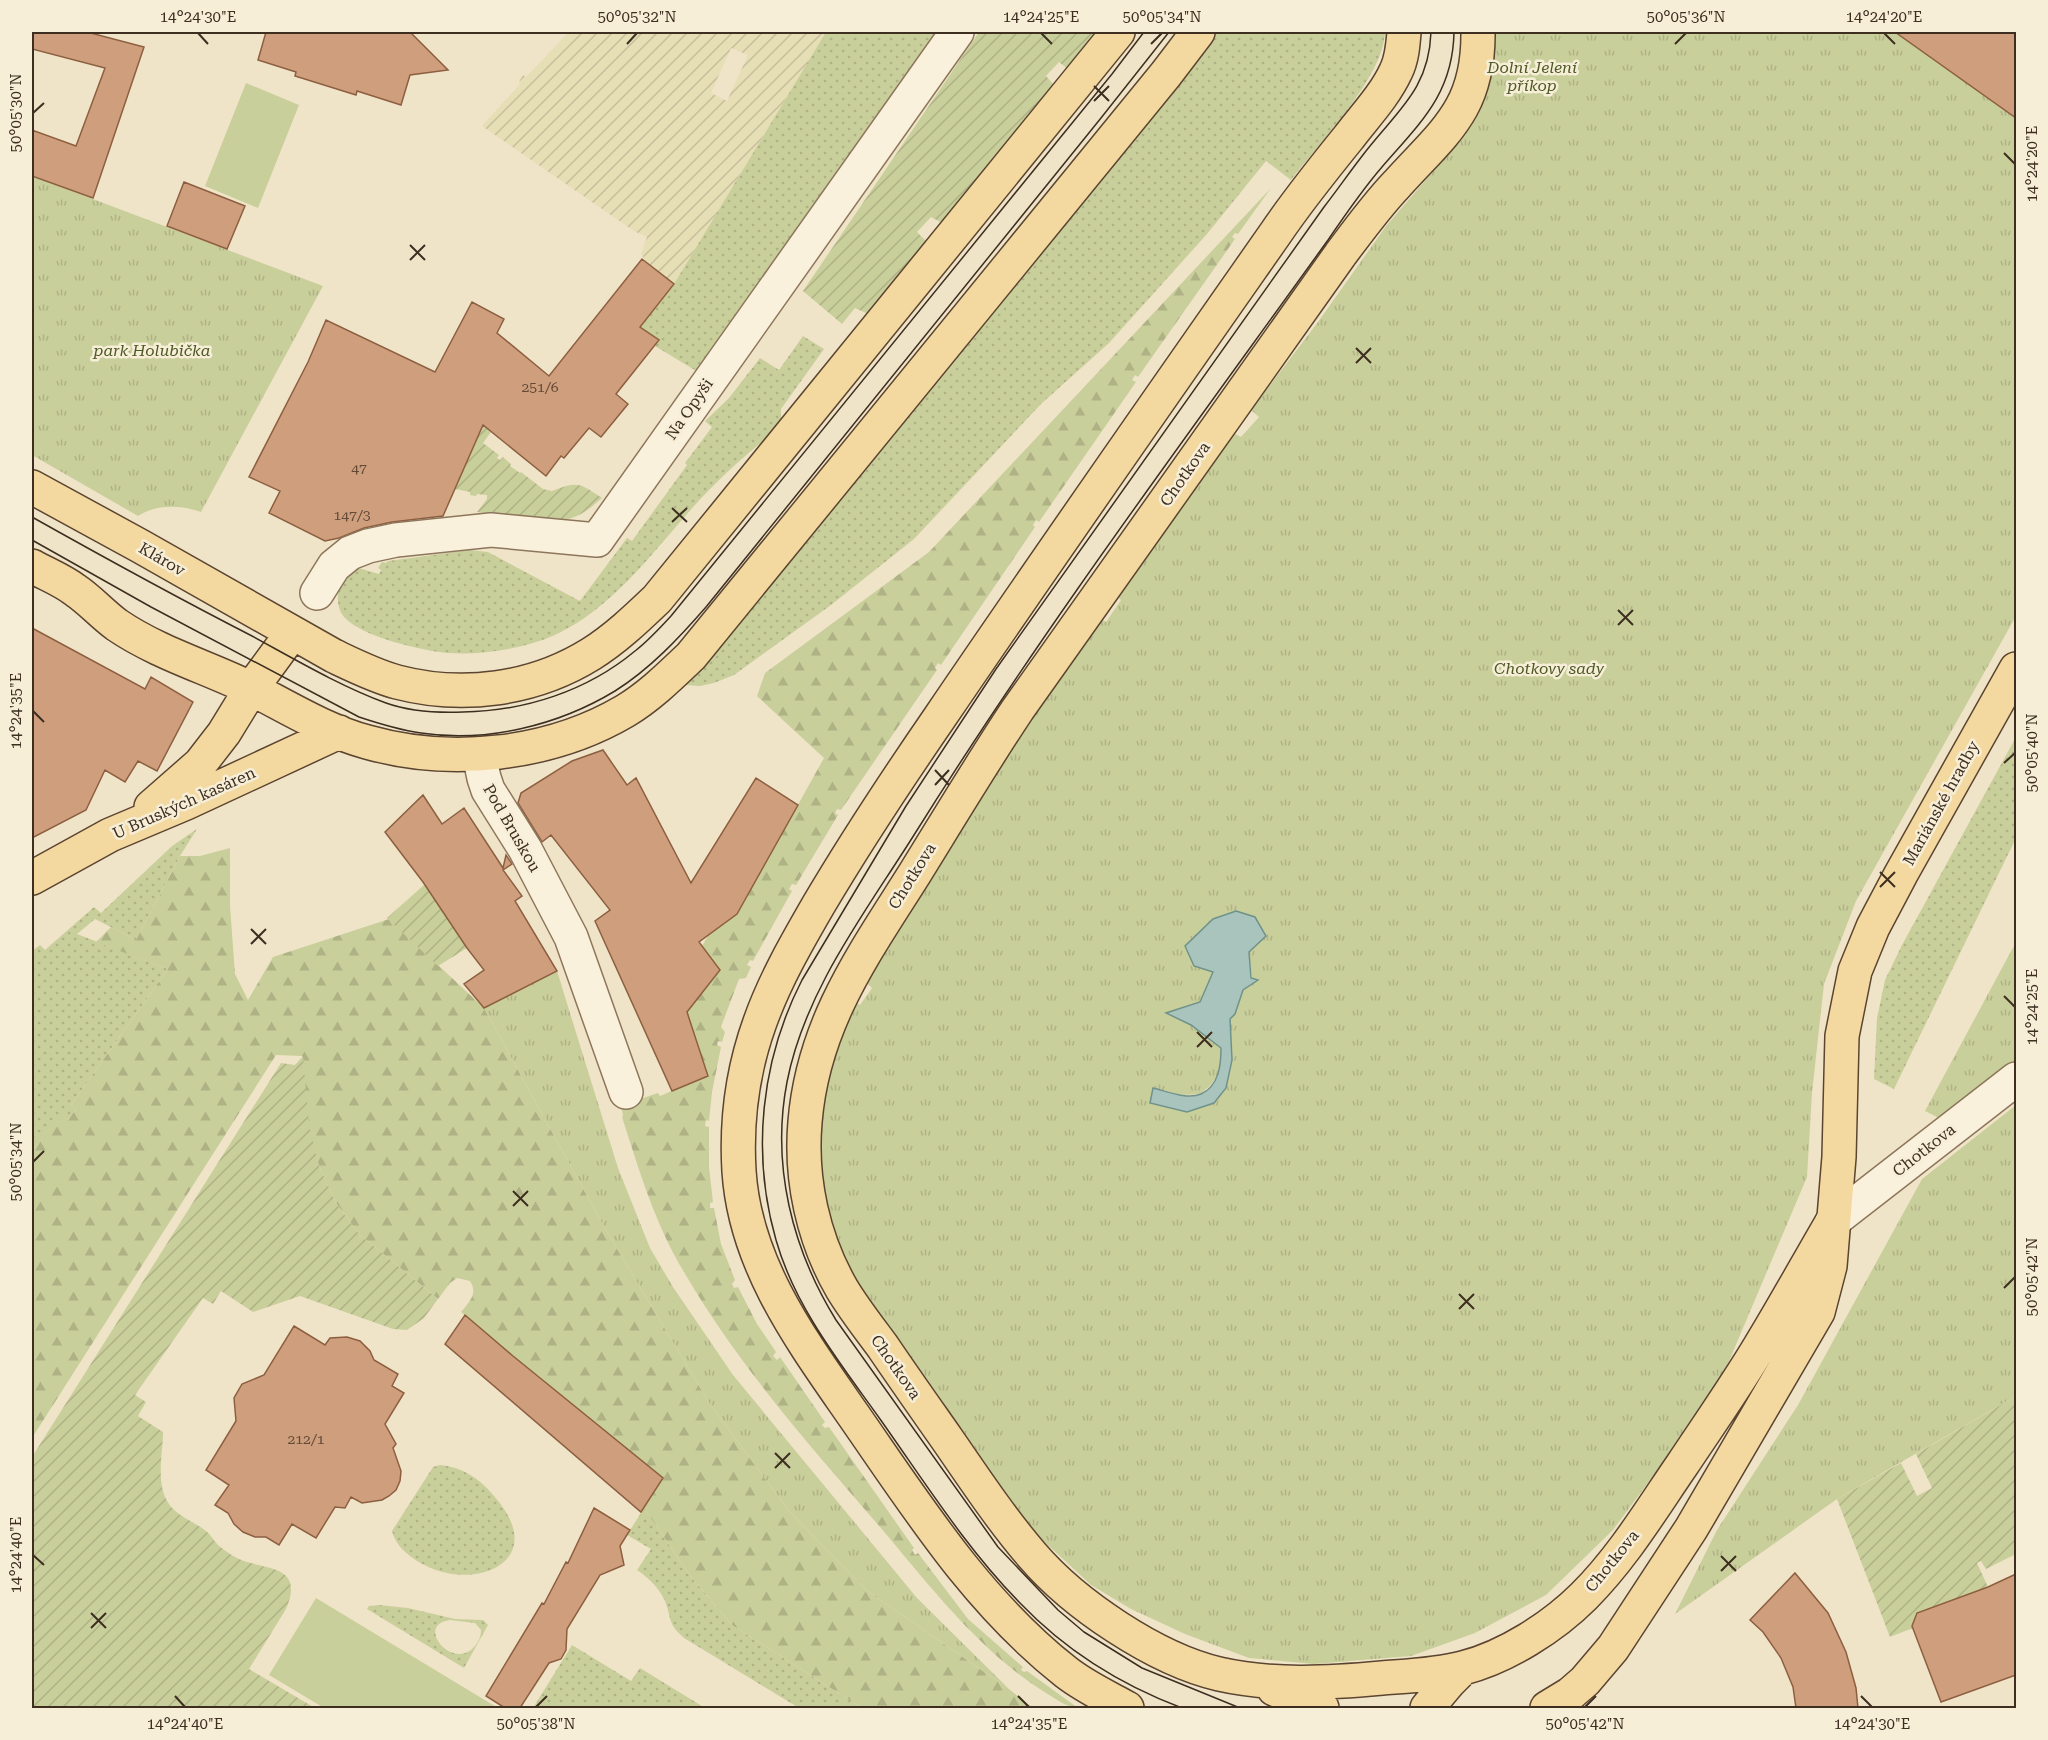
<svg xmlns="http://www.w3.org/2000/svg" width="2048" height="1740" font-family="'Roboto Serif',serif">
<style>
.farmland{fill:url(#farmland-furrows);fill-rule:evenodd}
.grass{fill:url(#grass-dots);fill-rule:evenodd}
.forest{fill:url(#forest-firs)}
.park{fill:url(#park-tufts);fill-rule:evenodd}
.garden{fill:url(#garden-furrows)}
.pitch{fill:#c9cf9b}
.water{fill:#a9c4bc;stroke:#6f938a;stroke-width:1.5}
.building{fill:#cf9f7d;stroke:#8d5f41;stroke-width:1.5}
.lines{fill:none;stroke-linecap:round;stroke-linejoin:round}
.minor-casing{stroke:#8d765c;stroke-width:36}
.major-casing{stroke:#5b4430;stroke-width:36}
.minor{stroke:#faf1dc;stroke-width:33}
.major{stroke:#f3d9a0;stroke-width:33}
.tram{stroke:#3d2e20;stroke-width:1.5}
.ticks{fill:none;stroke:#3d2e20;stroke-width:2}
.labels{text-anchor:middle;dominant-baseline:central;stroke-width:5;stroke-linejoin:round;paint-order:stroke}
.number-label{font-size:14px;fill:#624a37}
.park-label{font-size:16px;font-style:italic;fill:#4d5a26;stroke:#f7eed8}
.street-label{font-size:16px;fill:#3d2e20;stroke:#f7eed8}
.neatline{fill:none;stroke:#3d2e20;stroke-width:2}
.ticks-label{font-size:15px;text-anchor:middle;fill:#3d2e20}
</style>
<defs>
<pattern id="farmland-furrows" width="10" height="10" patternUnits="userSpaceOnUse" patternTransform="scale(1.5)"><rect width="10" height="10" fill="#e6deb5"/><path d="M-1 1l2-2M0 10L10 0M9 11l2-2" fill="none" stroke="#c6bf9b"/></pattern>
<pattern id="grass-dots" width="8" height="8" patternUnits="userSpaceOnUse" patternTransform="scale(1.5)"><rect width="8" height="8" fill="#c9cf9b"/><path d="M2 2h.1M6 6h.1" fill="none" stroke="#aeb285" stroke-width="1.8" stroke-linecap="round"/></pattern>
<pattern id="forest-firs" width="22" height="20" patternUnits="userSpaceOnUse" patternTransform="scale(1.5)"><rect width="22" height="20" fill="#c9cf9b"/><path d="M5 1l3.5 6h-7zM16 11l3.5 6h-7z" fill="#aeb285"/></pattern>
<pattern id="park-tufts" width="24" height="20" patternUnits="userSpaceOnUse" patternTransform="scale(1.5)"><rect width="24" height="20" fill="#c9cf9b"/><path d="M3 7l-1-3M5 7V3M7 7l1-3M15 17l-1-3M17 17v-4M19 17l1-3" fill="none" stroke="#aeb285"/></pattern>
<pattern id="garden-furrows" width="10" height="10" patternUnits="userSpaceOnUse" patternTransform="scale(1.5)"><rect width="10" height="10" fill="#c9cf9b"/><path d="M-1 1l2-2M0 10L10 0M9 11l2-2" fill="none" stroke="#aeb285"/></pattern>
</defs>
<rect width="100%" height="100%" fill="#f0e4c8"/>
<path class="farmland" d="M569 32H826L674 284 649 265 641 254 647 237 634 231 482 126 520 84 519 82 523 75 526 77ZM731 48 748 55 727 101 711 93Z"/>
<path class="grass" d="M826 32H935L698 372 655 346 659 340 640 327 674 284Z
M1212 32H1385C1384 76 1319 144 1291 180L1266 161 1207 234 1109 343 1041 404 914 539 831 605 734 675 714 683 700 686 685 685 682 681Z
M803 336 824 349 781 409V425C758 446 732 466 710 489 661 539 621 604 555 635 523 649 483 655 448 653 423 651 363 637 345 618 336 609 336 592 342 580 345 575 351 571 355 567L379 574 381 570 378 568 382 562 386 563 388 561 470 550 488 552 580 601 627 538 632 541 687 465 685 463 712 427 705 421 729 398 760 358 779 370Z
M2016 737V838L1894 1089 1874 1079 1877 1018 1885 980 1902 945Z
M197 829 180 856 136 940 95 919 77 934 168 969 71 1105 76 1109 68 1120 60 1115 32 1151V951L40 945 45 950 94 907 101 913 172 846Z
M440 1465C463 1467 480 1479 494 1496 556 1566 463 1598 410 1556 401 1549 395 1542 392 1531L433 1467Z
M644 1508 691 1577 732 1625 862 1708H799L684 1638C667 1623 672 1619 665 1601 659 1588 649 1578 637 1570L651 1549 627 1535Z
M379 1605 408 1608 455 1619 483 1620 488 1625 464 1668 367 1609 369 1606ZM450 1620 475 1623 481 1630C481 1636 479 1642 474 1647 453 1671 414 1625 450 1620Z
M572 1645 631 1681 640 1668 705 1708H533Z"/>
<path class="forest" d="M1271 188 1238 234 1235 233 1232 237 1235 239 1138 377 1135 375 1132 380 1136 382 1039 522 1036 520 1033 525 1035 527 941 665 938 663 935 668 937 670 841 810 837 809 835 813 838 815 796 885 792 884 789 889 792 891 753 961 750 960 747 965 751 967 746 978 739 979 721 1027 725 1032 722 1042 718 1041 717 1045 721 1047 712 1092 709 1121 706 1120 705 1126 709 1127V1167L713 1202 710 1203V1208H714L721 1244 735 1280 732 1284 734 1288 738 1287 757 1324 776 1352 773 1356 777 1360 780 1357 825 1422 822 1425 825 1428 829 1427 914 1548 912 1550 915 1555 918 1553 968 1619 1023 1667 1021 1670 1024 1672 1027 1671 1078 1708C1066 1707 1056 1699 1046 1693 981 1653 929 1585 880 1527 810 1446 738 1365 684 1272 655 1224 639 1170 622 1117L623 1116 622 1109 628 1103 658 1093 660 1096 707 1076 687 1012 720 970 702 946 709 934 737 914 824 758 757 696 765 673 929 552Z
M230 848V906L235 974 248 1000 273 957 389 919 484 1008 607 1232 710 1404 789 1511 866 1590 1009 1689 1033 1708H862L732 1625 691 1577 644 1508 663 1478 510 1354 461 1312C470 1301 478 1294 470 1281L457 1278 450 1283 438 1299 359 1234 336 1203 319 1166 308 1125 302 1056 276 1055 32 1438V1151L60 1114 68 1120 76 1109 71 1105 168 969 96 942 111 927 136 940 180 856H200Z"/>
<path class="park" d="M1490 32H1895L2016 118V616L1856 901 1824 984 1812 1093 1807 1177 1724 1373 1664 1461 1613 1530 1546 1595 1475 1633 1411 1656 1314 1664 1249 1658 1185 1634 1131 1609 1091 1585 1036 1534 968 1450 836 1250 818 1178V1096L850 1000 860 1005 872 988 864 980 1002 752 1098 617 1106 622 1121 600 1113 593 1232 432 1241 437 1259 417 1251 410 1318 322 1386 226 1456 145 1476 112ZM1249 952 1252 978 1257 980 1243 990 1235 1014 1230 1019 1231 1065 1187 1112 1153 1088 1183 1095 1200 1094 1211 1085 1221 1070V1048L1191 1025 1167 1013 1200 1002 1214 971Z
M32 176 323 286 201 512C181 505 156 504 138 516L32 455Z
M2016 942V1061L1941 1119 1925 1111Z
M557 971 618 1168 650 1248 673 1287 733 1375 917 1598 1009 1689 866 1590 789 1511 710 1404 607 1232 484 1008Z
M2016 1105V1396L1837 1499 1675 1614 1717 1530 1798 1405 1922 1179Z"/>
<path class="garden" d="M979 32H1098L1069 70 1059 62 1046 76 1055 86 942 223 931 217 917 232 926 241 868 314 855 308 842 324 803 291Z
M484 423 494 428 483 443 499 455 497 458 500 460 503 457 511 464 510 466 520 473 521 472 543 489 552 491C578 481 579 483 602 498 595 504 587 511 579 515 549 530 509 517 477 512L487 499V495L477 494 476 496 470 495V492L455 489Z
M425 884 467 948 438 966 387 918Z
M303 1056 309 1125 319 1166 336 1203 359 1234 438 1299 424 1318 407 1330 393 1329 300 1296 253 1312 221 1291 213 1304 203 1298 135 1395 146 1402 138 1416 163 1432C163 1454 155 1484 169 1504 178 1517 195 1522 206 1531 211 1535 214 1541 218 1545 224 1550 231 1555 237 1558 262 1571 306 1562 286 1609L249 1669 315 1708H32V1457L281 1063 295 1065Z
M2016 1396V1554L1986 1569 1981 1561 1977 1563 1988 1587 1917 1613 1913 1628 1890 1637 1837 1499 1901 1463 1917 1496 1932 1488 1916 1454Z"/>
<path class="pitch" d="M246 83 299 105 258 208 205 186Z
M316 1598 498 1708H324L269 1675Z"/>
<path class="water" d="M1236 911 1255 917 1266 936 1249 952 1251 978 1258 980 1243 990 1235 1014 1230 1019 1232 1060 1226 1088 1214 1103 1187 1112 1150 1103 1153 1088C1166 1091 1187 1100 1201 1094 1219 1086 1221 1065 1221 1048L1191 1025 1166 1013 1200 1002 1213 972 1194 966 1185 946 1213 919Z"/>
<path class="building" d="M32 32H87L144 47 93 198 32 176V130L76 146 105 68 32 49Z
M266 32H410L448 70 410 75 401 105 357 91 356 95 295 76 296 72 258 60Z
M1895 32H2016V118Z
M184 182 245 206 227 249 167 226Z
M642 259 674 284 640 327 659 340 616 394 628 404 601 437 589 428 564 458 561 456 546 476 483 425 443 516 392 522 364 528 339 538 325 541 269 513 280 491 249 477 308 362 326 320 435 372 472 302 504 319 497 333 549 376Z
M32 628 145 689 151 677 193 702 157 771 138 761 125 782 105 770 86 810 32 838Z
M603 750 627 785 636 778 691 883 756 778 798 805 737 914 699 942 720 970 687 1012 708 1076 672 1091 595 921 610 910 551 835 542 842 518 803 521 793 572 761Z
M423 795 442 824 464 808 503 868 506 855 512 864 503 870 522 896 515 901 557 971 484 1008 464 984 484 970 467 948 423 882 385 832Z
M465 1315 513 1356 663 1478 641 1512 445 1344Z
M294 1326 325 1345 330 1338 347 1337 360 1341 370 1351 374 1360 398 1374 392 1386 404 1393 385 1424 396 1444 393 1448 401 1471 400 1481 396 1490 389 1496 382 1500 362 1503 351 1497 345 1508 335 1507 316 1538 292 1524 279 1545 266 1537H255L243 1532 234 1524 228 1513 215 1505 229 1485 206 1470 236 1421 234 1398 242 1384 264 1375Z
M594 1508 630 1530 620 1546 624 1565 600 1575 567 1629 566 1650 561 1659 549 1663 520 1708H505L486 1696 542 1603 544 1604 566 1562 568 1563Z
M1795 1573 1828 1613 1846 1652 1856 1688 1858 1708H1796L1793 1687 1781 1658 1763 1632 1750 1620Z
M2016 1574V1675L1941 1702 1912 1626 1917 1613 1988 1587Z"/>
<g class="lines">
<g class="minor-casing">
<path id="minor" d="M317 593 334 566 350 553 368 546 396 540 491 530 597 540 957 32
M479 754 484 778 488 790 525 849 571 937 626 1092
M1832 1222 2016 1079"/>
</g>
<g class="major-casing">
<path id="major" d="M1478 32C1479 109 1444 132 1397 184 1376 206 1358 231 1340 255L1018 709C982 763 949 818 915 873 864 954 813 1023 805 1122 800 1179 813 1239 842 1289 854 1309 869 1328 883 1347 904 1378 926 1409 947 1439 974 1478 1001 1519 1032 1555 1074 1604 1155 1659 1219 1674 1272 1686 1328 1683 1382 1678 1408 1676 1437 1675 1463 1668 1506 1657 1553 1627 1584 1596 1623 1557 1651 1510 1682 1465 1708 1426 1736 1386 1760 1346 1785 1305 1808 1263 1832 1222
M32 487 140 546 334 656C355 666 375 676 397 682 462 699 533 690 591 654 615 639 636 619 657 599L1118 32
M32 566C46 574 62 580 75 590 90 600 102 614 117 625 158 653 207 667 252 689 289 708 326 731 367 742 451 766 550 755 625 711 650 696 671 675 691 656L1166 74 1198 32
M151 807 200 764 224 733 251 689 292 633
M32 878 110 835 186 803 339 732
M1274 1689 1322 1708
M1127 1708C1107 1697 1085 1687 1066 1672 977 1602 918 1508 854 1416 802 1341 745 1265 739 1171 736 1121 743 1069 760 1022 775 980 797 942 819 904 857 840 898 778 940 717 1050 555 1163 394 1275 234 1298 200 1323 169 1349 137 1365 116 1385 95 1396 71 1402 59 1403 45 1404 32
M1427 1708 1449 1682 1463 1668
M1547 1708 1570 1694 1585 1681 1613 1648 1691 1529 1818 1312 1830 1266 1839 1157 1842 1036 1855 971 1873 927 1901 874 2016 669"/>
</g>
<use href="#minor" class="minor"/>
<use href="#major" class="major"/>
<path class="tram" d="M32 517C105 558 178 598 252 636 296 660 340 686 386 703 411 712 437 713 463 712 525 711 587 691 635 651 648 641 660 628 671 616L1112 74 1144 32
M32 540 151 607 359 717C380 724 400 730 421 733 487 743 559 725 615 691 650 669 679 638 706 607L1101 118 1169 32
M1182 1708C1121 1685 1065 1650 1020 1603 966 1548 924 1481 880 1419 840 1363 795 1307 776 1240 751 1153 761 1060 802 980L906 806 996 669 1324 207C1338 189 1351 170 1366 151 1398 110 1429 89 1431 32
M1240 1708 1142 1668 1084 1632 1058 1610 998 1547 836 1320C792 1249 771 1165 787 1082 805 990 865 913 914 835 1042 630 1187 436 1328 240 1345 215 1362 190 1382 167 1420 123 1453 94 1454 32"/>
</g>
<path class="ticks" d="M198 33 208 44M1041 33 1052 44M1884 33 1895 44M627 44 637 33M1151 44 1162 33M1675 44 1686 33M1094 86 1109 101M1094 101 1109 86M33 113 44 103M2004 153 2015 164M410 245 425 260M410 260 425 245M1356 348 1371 363M1356 363 1371 348M672 508 687 522M672 522 687 508M1618 610 1633 625M1618 625 1633 610M33 711 44 722M2004 763 2015 753M935 770 949 785M935 785 949 770M1880 872 1895 887M1880 887 1895 872M251 929 266 944M251 944 266 929M2004 996 2015 1007M1197 1032 1212 1047M1197 1047 1212 1032M33 1162 44 1151M513 1191 528 1206M513 1206 528 1191M2004 1288 2015 1277M1459 1294 1474 1309M1459 1309 1474 1294M775 1453 790 1468M775 1468 790 1453M33 1555 44 1565M1721 1556 1736 1571M1721 1571 1736 1556M91 1613 106 1628M91 1628 106 1613M175 1696 185 1707M1018 1696 1029 1707M1861 1696 1872 1707M536 1707 547 1696M1585 1707 1596 1696"/>
<g class="labels">
<g class="number-label">
<text x="540" y="387">251/6</text>
<text x="359" y="468">47</text>
<text x="352" y="515">147/3</text>
<text x="306" y="1439">212/1</text>
</g>
<g class="park-label">
<text x="1532" y="67">Dolní Jelení<tspan x="1532" dy="18">příkop</tspan></text>
<text x="152" y="350">park Holubička</text>
<text x="1549" y="668">Chotkovy sady</text>
</g>
<g class="street-label">
<text transform="translate(689 409) rotate(-55)">Na Opyši</text>
<text transform="translate(1185 474) rotate(-55)">Chotkova</text>
<text transform="translate(162 559) rotate(30)">Klárov</text>
<text transform="translate(184 803) rotate(-24)">U Bruských kasáren</text>
<text transform="translate(1941 803) rotate(-61)">Mariánské hradby</text>
<text transform="translate(512 828) rotate(60)">Pod Bruskou</text>
<text transform="translate(912 876) rotate(-58)">Chotkova</text>
<text transform="translate(1924 1150) rotate(-38)">Chotkova</text>
<text transform="translate(896 1367) rotate(55)">Chotkova</text>
<text transform="translate(1612 1561) rotate(-51)">Chotkova</text>
</g>
</g>
<rect width="2048" height="1740" fill="none" stroke="#f7eed8" stroke-width="66"/>
<rect x="33" y="33" width="1982" height="1674" class="neatline"/>
<g class="ticks-label">
<text x="198" y="22">14°24'30"E</text>
<text x="637" y="22">50°05'32"N</text>
<text x="1041" y="22">14°24'25"E</text>
<text x="1162" y="22">50°05'34"N</text>
<text x="1686" y="22">50°05'36"N</text>
<text x="1884" y="22">14°24'20"E</text>
<text transform="translate(16 113) rotate(-90)" y="5">50°05'30"N</text>
<text transform="translate(2032 164) rotate(-90)" y="5">14°24'20"E</text>
<text transform="translate(16 711) rotate(-90)" y="5">14°24'35"E</text>
<text transform="translate(2032 753) rotate(-90)" y="5">50°05'40"N</text>
<text transform="translate(2032 1007) rotate(-90)" y="5">14°24'25"E</text>
<text transform="translate(16 1162) rotate(-90)" y="5">50°05'34"N</text>
<text transform="translate(2032 1277) rotate(-90)" y="5">50°05'42"N</text>
<text transform="translate(16 1555) rotate(-90)" y="5">14°24'40"E</text>
<text x="185" y="1729">14°24'40"E</text>
<text x="536" y="1729">50°05'38"N</text>
<text x="1029" y="1729">14°24'35"E</text>
<text x="1585" y="1729">50°05'42"N</text>
<text x="1872" y="1729">14°24'30"E</text>
</g>
</svg>
